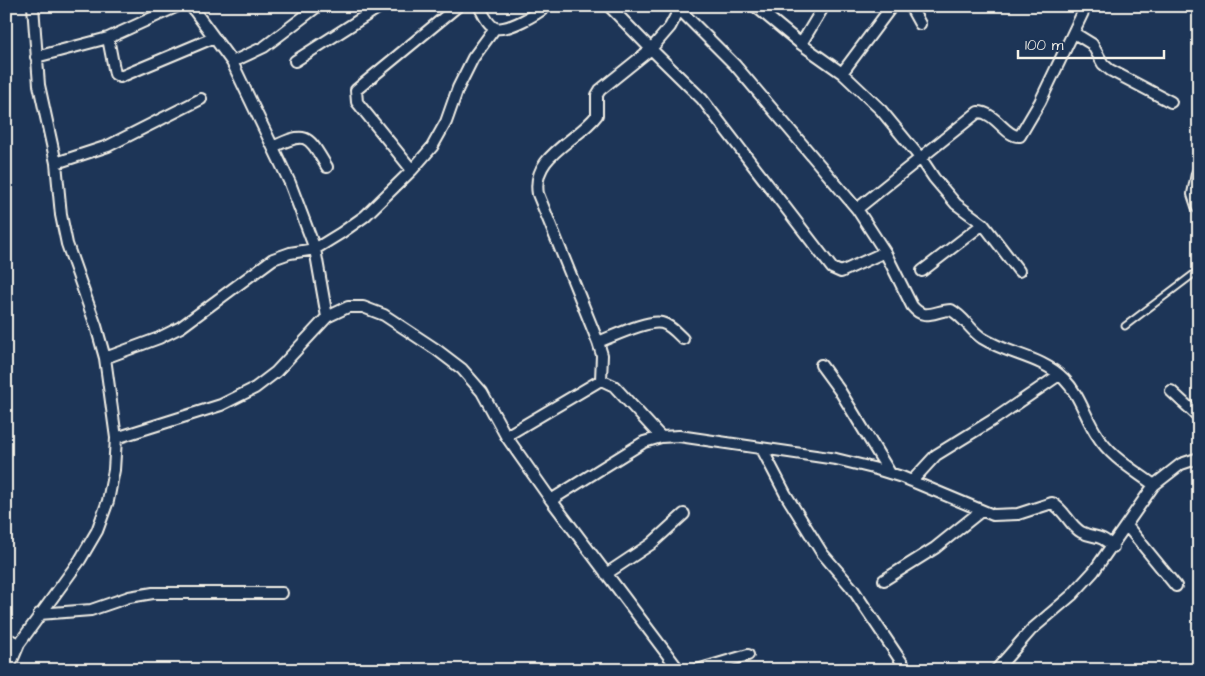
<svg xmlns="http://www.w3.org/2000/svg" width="1205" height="676" font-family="'Architects Daughter',sans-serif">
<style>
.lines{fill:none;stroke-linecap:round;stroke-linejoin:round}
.service-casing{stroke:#f4f1e8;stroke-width:9}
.minor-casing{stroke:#f4f1e8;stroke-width:14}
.secondary-casing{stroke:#f4f1e8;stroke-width:18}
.service{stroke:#1d3557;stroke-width:5}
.minor{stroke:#1d3557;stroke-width:10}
.secondary{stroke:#1d3557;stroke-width:14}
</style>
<rect width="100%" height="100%" fill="#1d3557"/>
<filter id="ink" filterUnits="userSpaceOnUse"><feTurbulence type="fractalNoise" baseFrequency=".02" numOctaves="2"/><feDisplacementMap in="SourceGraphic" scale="10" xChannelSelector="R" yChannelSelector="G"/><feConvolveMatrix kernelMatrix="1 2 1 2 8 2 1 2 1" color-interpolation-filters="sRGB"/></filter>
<g filter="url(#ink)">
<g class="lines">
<g class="service-casing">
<path id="service" d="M1125 326 1199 270"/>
</g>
<g class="minor-casing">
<path id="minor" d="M191 6 232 62 290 183 315 249 327 317
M479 6C483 13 488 26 496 28 508 31 537 14 547 6
M681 6 670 27 651 49 702 99 832 268 841 272 885 252
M755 6 801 44 824 6
M910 6 920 24
M680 10 735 65 857 209 885 252 912 306C925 322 935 310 951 310 964 317 970 330 982 338 1009 355 1041 356 1064 379 1080 395 1085 417 1097 435 1110 457 1134 470 1154 485L1181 464 1199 458
M1074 33 1092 44 1103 64 1110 70 1171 102
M108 38 115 74 120 77 213 38
M801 44 842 73 881 110 922 160 934 178 956 204 983 224 1019 271
M36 57 108 38 178 6
M295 61 381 6
M232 62 264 47 318 6
M842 73 892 6
M273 147C308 130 308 136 327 167
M56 163 108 146 201 99
M412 170 357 102 356 90 458 6
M857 209 978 112C996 112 1006 138 1020 136L1040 102 1086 6
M922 271 983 224
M598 342C612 337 648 319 662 323 670 325 677 333 683 339
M105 358 159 338 181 327 273 259 290 253 315 249 341 233 365 216 412 170 432 147 446 122 458 88 473 58 495 28
M821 365 840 391 890 473
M601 380 602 355 598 342 538 194C531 155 577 142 597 115V95L600 90 651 49 609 6
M1171 391 1199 417
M506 436 601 380 614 386 661 437
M116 438 221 405 255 388 276 372 327 317 348 307H363L384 315 437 350 462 369 482 392 506 436 551 500 679 670
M762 449 786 495 822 553 852 588 907 670
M912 481 936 455 996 418 1059 375
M551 500 644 442 661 437 679 436 836 459 873 468 902 477 993 515 1018 514 1052 503C1065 510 1069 525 1081 532 1095 539 1099 533 1113 547
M1127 526 1176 586
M606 574 651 544 684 514
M884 580 935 548 981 511
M39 614 91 610 129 597 153 593H282
M6 638 19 644
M8 670 19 644 80 560 97 531 108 501 114 470 116 438 105 358 96 326 67 244 61 215 56 163 39 85 33 6
M697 670 748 655
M996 670 1031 630 1072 595 1094 571 1154 485
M1195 670 1199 664"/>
</g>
<g class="secondary-casing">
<path id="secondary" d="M1199 174 1195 194 1199 206"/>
</g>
<use href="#service" class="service"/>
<use href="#minor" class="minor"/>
<use href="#secondary" class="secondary"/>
</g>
</g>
<rect width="1205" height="676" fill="none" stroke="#1d3557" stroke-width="25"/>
<rect x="12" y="12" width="1180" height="651" fill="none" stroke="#f4f1e8" stroke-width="2" filter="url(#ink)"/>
<path d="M1018 50v8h146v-8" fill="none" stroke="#f4f1e8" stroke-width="2.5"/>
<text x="1025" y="50" font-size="15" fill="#f4f1e8" stroke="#1d3557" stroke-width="4" paint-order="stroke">100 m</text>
</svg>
